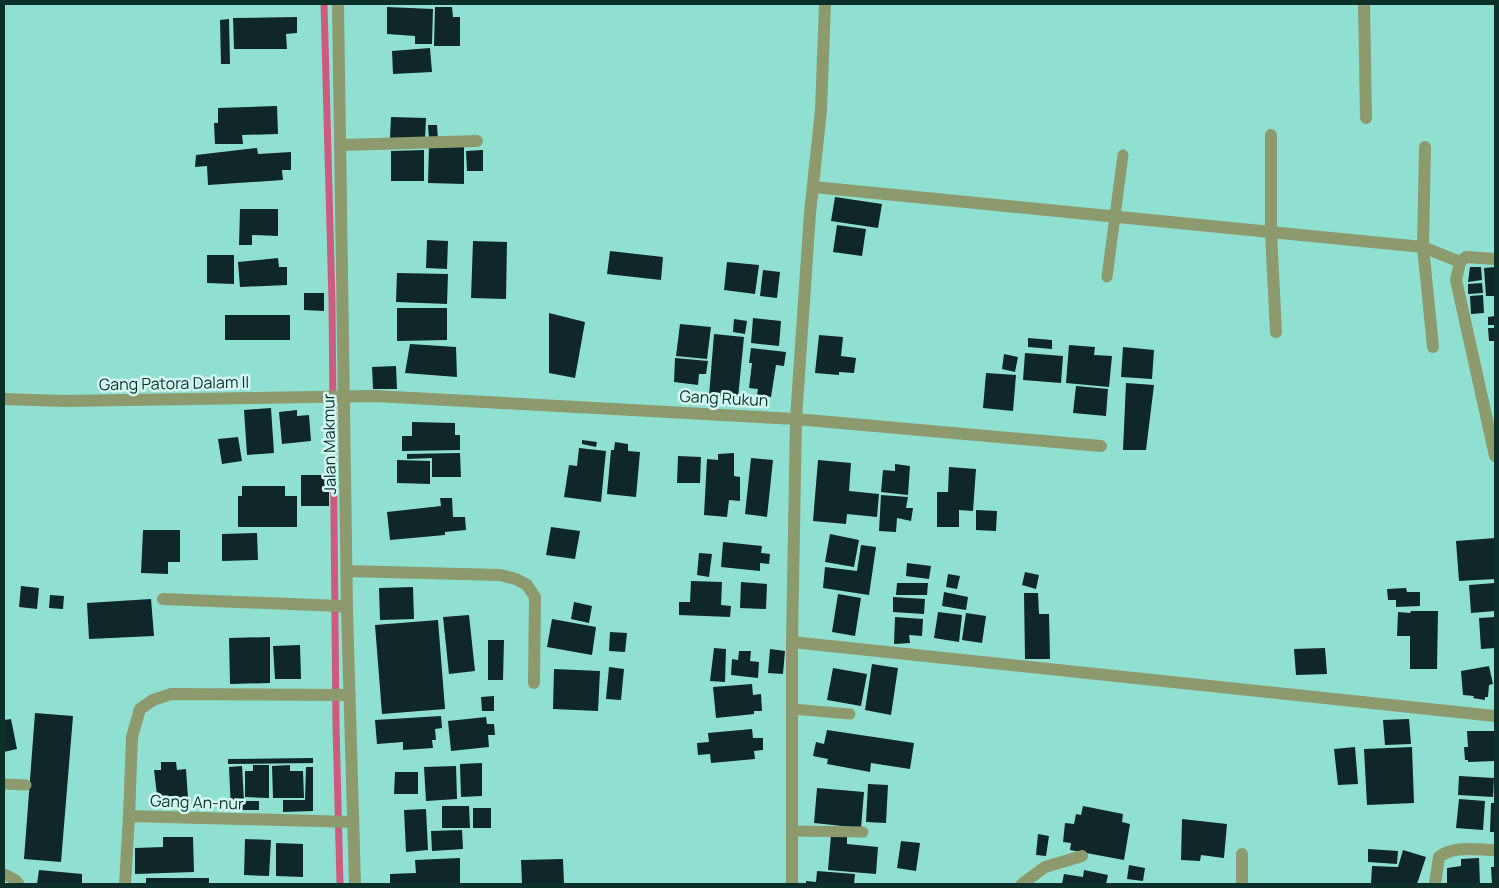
<svg xmlns="http://www.w3.org/2000/svg" width="1499" height="888" font-family="Manrope,sans-serif">
<style>
.lines{fill:none;stroke-linecap:round;stroke-linejoin:round}
.stream{stroke:#cc5b7f;stroke-width:7}
.building{fill:#0f2728}
.service{stroke:#8c9a6d;stroke-width:11}
.minor{stroke:#8c9a6d;stroke-width:12}
.labels{text-anchor:middle;dominant-baseline:central;stroke-width:5;stroke-linejoin:round;paint-order:stroke}
.street-label{font-size:16px;fill:#0d302b;stroke:#d2f8f1}
</style>
<rect width="100%" height="100%" fill="#90e0d2"/>
<g class="lines">
<path class="stream" d="M324 4 332 302 336 725 340 884"/>
</g>
<path class="building" d="M387 7 433 9 432 44H415V36L387 34Z
M435 7H452L453 17H460V46H434Z
M297 17V33L286 34 287 49H234L233 18Z
M229 19 230 64H221L220 20Z
M430 48 432 72 393 74 392 51Z
M277 106 278 134 242 135 243 144H215L214 123H218V108Z
M391 117 426 118 425 139 390 138Z
M428 125H437L438 140H429Z
M429 144 464 145V184L428 183Z
M257 148 258 154 291 152V170H282L283 180 208 185 207 166 195 167 196 155Z
M424 150V181H391V151Z
M483 150V171H467L466 151Z
M835 197 882 204 878 228 831 221Z
M240 209H278V236L252 235V245H239Z
M837 225 866 229 862 256 833 252Z
M427 240 448 241 447 269 426 268Z
M473 241 507 242 506 299 471 298Z
M610 251 663 257 661 280 607 274Z
M207 255H234V284L207 283Z
M278 258 279 267H287V285L240 287 238 262Z
M727 262 759 265 755 294 724 290Z
M1470 267H1481L1482 280 1468 282Z
M1495 267V296H1486L1484 268Z
M763 270 780 272 777 298 760 296Z
M397 273 448 274 447 304 396 302Z
M1482 283 1483 293 1468 294V284Z
M304 293H324V311L304 310Z
M1483 295 1484 313 1471 314 1470 296Z
M397 308H447V340L397 341Z
M549 313 585 322 575 378 549 373Z
M225 315H290V340H225Z
M1495 316V325H1488V317Z
M753 318 781 321 779 346 751 343Z
M734 319 747 321 745 334 733 332Z
M680 324 711 327 707 359 676 356Z
M1488 328H1495V341H1489Z
M714 334 744 337 738 398 709 396Z
M819 335 843 337 841 356 856 358 854 373 839 372V375L815 373Z
M1028 338 1052 340V349L1028 347Z
M410 344 456 347 457 377 405 373Z
M1069 345 1095 347 1094 355 1112 356 1109 387 1066 383Z
M1123 347 1154 350 1152 379 1121 377Z
M751 348 786 352 784 366 776 365 771 397 757 395 758 389 749 388 752 363H749Z
M1025 353 1063 356 1061 383 1023 380Z
M1004 354 1018 357 1015 372 1002 369Z
M675 358 708 361 706 374H699L698 385 674 382Z
M396 366 397 389H373L372 367Z
M986 373 1016 375 1013 411 983 408Z
M1126 383 1154 385 1146 450H1123Z
M1076 386 1108 389 1106 416 1073 413Z
M271 408 274 453 247 455 244 410Z
M297 410V416L309 415 311 441 282 444 279 412Z
M412 422 455 423V435H460V450L402 451V436H412Z
M238 437 242 461 222 464 218 439Z
M582 440 597 442 596 447 582 444Z
M615 442 628 444V451L640 452 636 497 607 494 611 450H614Z
M579 448 606 451 601 502 564 497 569 465 577 466Z
M460 453 461 477H432V458L407 459V454Z
M734 453V476L740 477V501L729 500 727 517 704 515 707 459 718 460V454Z
M678 456 701 457 700 483H677Z
M751 458 773 460 767 517 745 514Z
M397 460 430 461V484L397 483Z
M818 460 851 463 849 491 879 494 877 517 847 514 846 524 813 521Z
M895 464 910 466 908 495 881 492 883 470 895 471Z
M949 467 976 469 973 511 959 510V527H937V492H948Z
M301 475H329V506H301Z
M242 486H285V496H297V527H238V496H242Z
M881 495 908 497 906 508H913L911 521 897 518 896 532 879 531Z
M440 498H452L453 517H465L466 530 445 532V535L390 540 387 512 441 506Z
M976 510 997 511 996 531 976 530Z
M551 527 580 531 575 559 546 555Z
M143 530H180V562H168V574L141 573Z
M257 533 258 560 222 561V534Z
M830 534 859 540 854 567 825 562Z
M1495 538V579L1459 581 1456 541Z
M723 542 762 546 761 553 770 554 769 564 760 563V571L721 567Z
M861 545 876 547 869 595 823 588 825 567 857 571Z
M699 553 712 554 709 577 697 575Z
M907 563 931 566 929 579 906 576Z
M1025 572 1039 575 1036 589 1022 585Z
M948 574 960 576 957 589 946 587Z
M691 581 722 582 721 605 731 606 730 617 679 615V602H690Z
M741 582 767 584 766 609 740 608Z
M897 583H928L927 595H896Z
M1495 583V611L1471 613 1469 585Z
M21 586 39 588 37 609 19 607Z
M413 587 414 619 380 620 379 588Z
M1406 588 1407 592H1420V606L1396 607V600H1388L1387 589Z
M944 592 968 597 966 610 942 606Z
M1024 593H1038L1039 614H1049L1050 659H1025Z
M838 594 861 598 855 636 832 632Z
M50 595 64 596 63 609 49 608Z
M893 597 925 599 924 614 893 612Z
M151 599 154 636 89 639 87 603Z
M574 602 592 606 589 623 571 619Z
M1411 611H1438L1437 669H1410V636H1397L1398 612 1410 613Z
M938 612 962 615 959 642 934 638Z
M966 613 986 616 982 643 962 640Z
M469 615 475 671 449 674 443 617Z
M895 617 923 619 922 636 909 635 910 643 894 644Z
M1495 617V648L1481 649 1479 618Z
M552 619 596 627 592 655 547 647Z
M438 620 445 709 382 714 375 625Z
M610 632 627 633 625 652 609 651Z
M270 637V683L230 684 229 638Z
M488 640H504L503 680H488Z
M300 645 301 679H275L273 646Z
M714 648 726 649 725 682 710 681Z
M1325 648 1327 674 1296 675 1294 649Z
M770 649 785 651 783 674 768 673Z
M739 651H751L750 661 759 662 758 678 731 675 732 659 738 660Z
M872 664 898 668 891 715 865 710Z
M1489 666 1493 684 1489 685 1488 697H1485V700L1473 698 1474 696 1463 695 1461 671Z
M609 667 624 669 621 700 606 699Z
M833 668 867 674 861 706 827 700Z
M554 669 600 671 598 711 553 709Z
M752 684 753 695 761 694 762 711H754V714L716 718 713 687Z
M494 696V711H482L481 697Z
M35 713 73 716 61 862 24 859Z
M441 716 442 728 435 729 436 740H432L433 748 403 750V742L377 744 375 720Z
M486 717 487 724H494L495 735H488L489 747 451 751 448 721Z
M11 719 17 749 4 752V720Z
M1409 719 1411 744 1385 745 1383 720Z
M752 729 753 738H763V750L754 751 755 759 711 763 710 754 698 755 697 743 709 742 708 733Z
M827 730 914 743 910 769 871 763 870 772 827 764 828 759 813 756 816 742 824 744Z
M1467 731H1494L1495 761 1468 762V760H1465L1464 747H1468Z
M1355 747 1358 784 1338 785 1334 749Z
M1412 747 1414 803 1367 805 1364 749Z
M313 758V763L228 764V759Z
M161 762H176L177 770 186 769 188 798 157 795 154 770H161Z
M482 763V796L461 797 460 764Z
M253 765H269V798L245 797V771H253Z
M290 765V771H303L304 798H273L272 766Z
M242 766 244 801H259V810H231L229 767Z
M456 766 457 799 426 801 424 767Z
M306 767H313V811L283 812V800H305Z
M395 772H418V794H394Z
M1459 776 1494 778 1493 797 1458 795Z
M868 784 888 785 886 823 866 822Z
M817 788 864 792 861 828 814 823Z
M1459 799 1485 801 1483 830 1456 828Z
M1491 803H1495V832H1490Z
M442 806H469L470 828H442Z
M1083 806 1123 814 1122 822 1130 824 1124 860 1070 850 1071 843 1063 842 1065 823 1074 824 1076 814 1081 815Z
M473 808H491V828H473Z
M426 809 428 850 406 852 404 810Z
M1182 819 1227 824 1224 858 1201 855 1200 861 1181 860Z
M462 830 463 849 432 851 431 831Z
M1038 834 1049 836 1046 856 1036 855Z
M831 835 847 837V844L878 847 876 874 828 870Z
M163 837H193L194 872 135 874V848L163 847Z
M245 839 271 840 269 876 244 875Z
M901 841 920 843 916 871 897 868Z
M276 843 303 844V877L276 876Z
M1368 849 1398 851 1397 864 1368 862Z
M1403 850 1426 857 1417 884H1371L1372 866 1398 867Z
M460 858V884H390V874L416 873 415 860Z
M1479 858 1480 884H1447V868L1461 866V859Z
M563 859 564 884H522L521 860Z
M1129 865 1145 868 1143 881 1127 879Z
M1491 867H1495V884H1492Z
M39 870 82 874V884H37Z
M1084 870 1108 875 1106 884H1062L1064 874 1083 877Z
M817 871 855 874 854 884H806V881L816 882Z
M146 878H209V884H146Z"/>
<g class="lines">
<path class="service" d="M1107 277 1123 155
M792 709 850 714
M4 784 26 785
M792 831 863 832
M4 874 16 880 19 884"/>
<path class="minor" d="M338 4 347 609 355 884
M1364 4 1366 118
M1271 135V233L1276 332
M342 145 477 141
M1425 147 1423 247 1433 347
M814 187 1423 247 1460 262
M1495 259 1466 257 1460 262 1456 280 1495 456
M4 399 64 401 375 396 796 419 1101 446
M347 571 500 575 516 579 527 585 535 597 534 683
M163 599 340 606 347 609
M792 642 1495 716
M129 816 132 737 140 709 153 700 171 694 350 695
M125 884 129 816 353 822
M792 884V642L796 419 810 213 821 110 825 4
M1022 884 1045 867 1082 856
M1242 884V854
M1435 884 1439 857C1453 845 1477 850 1495 850"/>
</g>
<g class="labels">
<g class="street-label">
<text transform="translate(174 383) rotate(-1)">Gang Patora Dalam II</text>
<text transform="translate(724 398) rotate(3)">Gang Rukun</text>
<text transform="translate(329 444) rotate(-91)">Jalan Makmur</text>
<text transform="translate(197 802) rotate(2)">Gang An-nur</text>
</g>
</g>
<rect width="1499" height="888" fill="none" stroke="#0d302b" stroke-width="10"/>
</svg>
